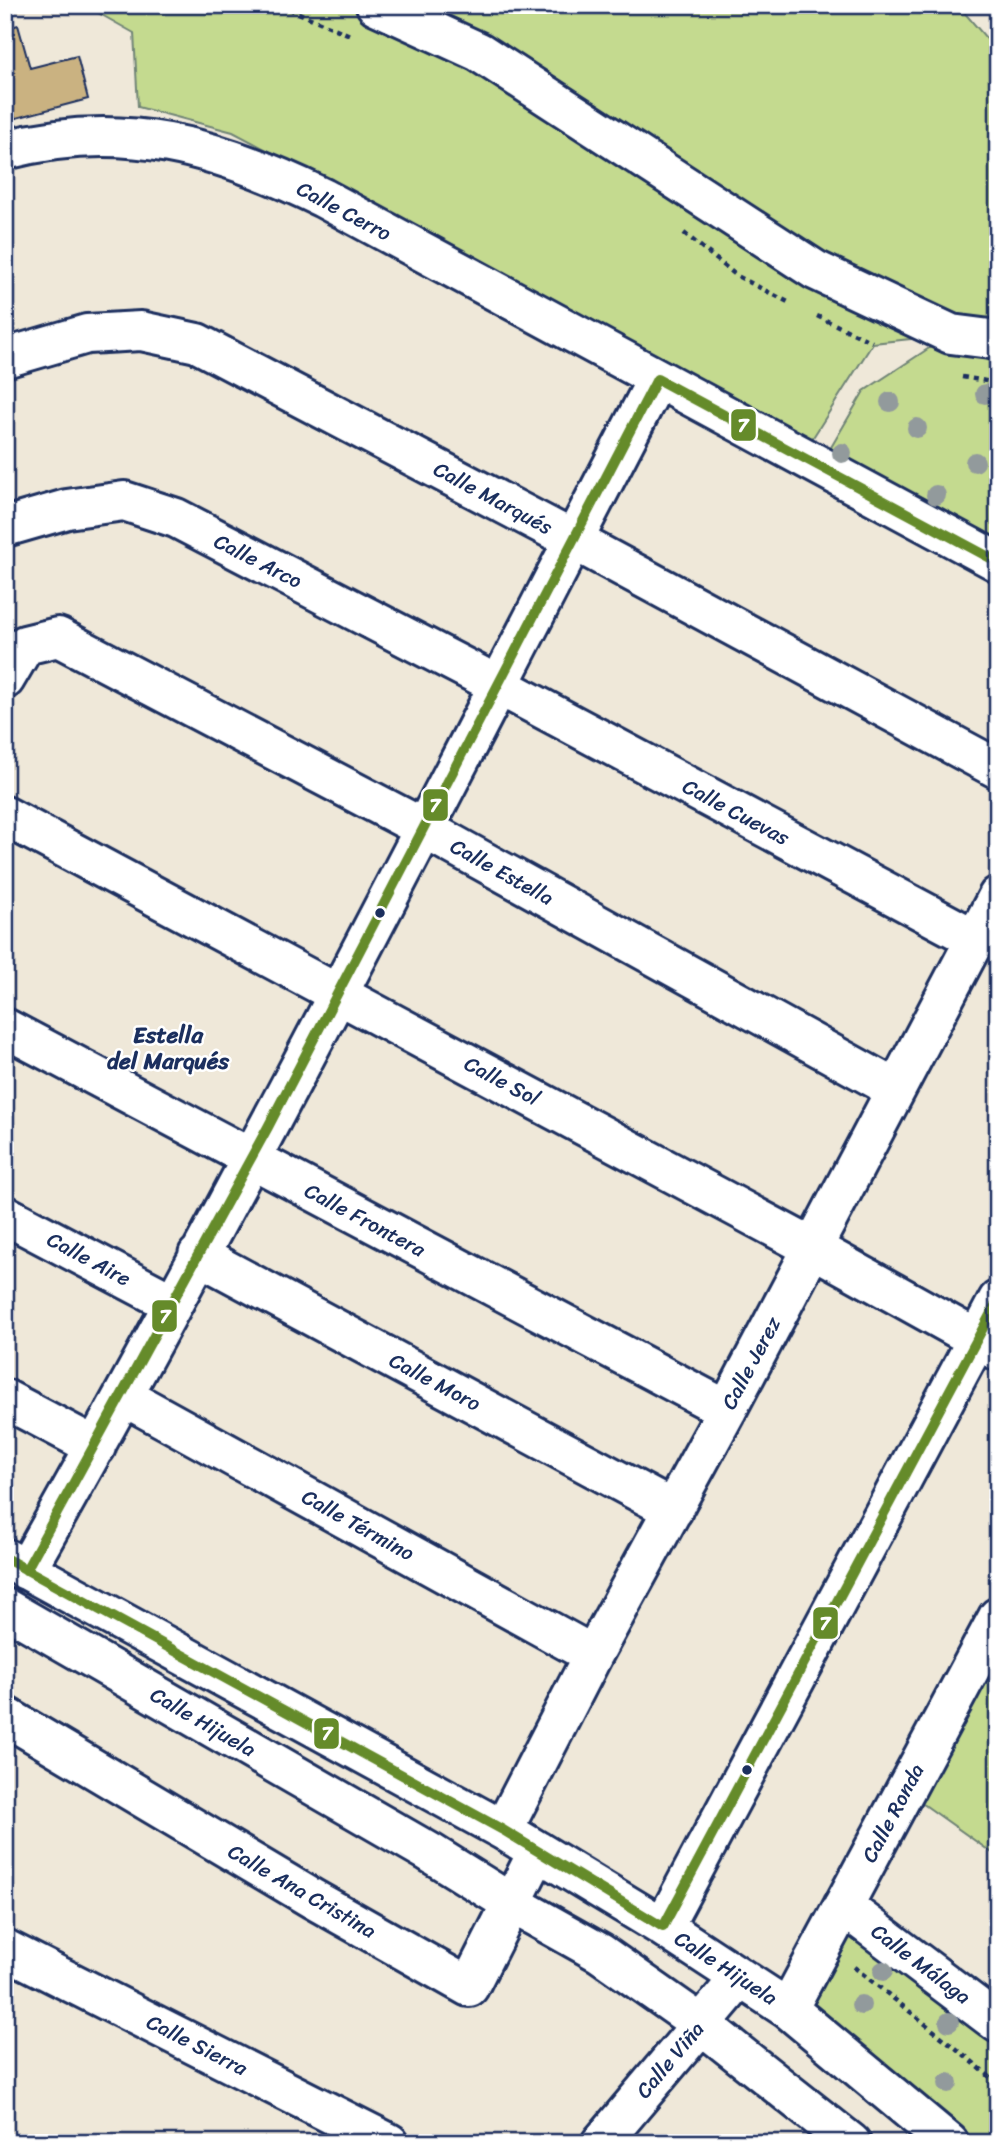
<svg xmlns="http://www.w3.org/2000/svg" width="1003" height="2148" font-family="Sriracha,sans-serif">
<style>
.green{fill:#c4da8f;stroke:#708476;stroke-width:2}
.building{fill:#cab281;stroke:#1b2f5e;stroke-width:2}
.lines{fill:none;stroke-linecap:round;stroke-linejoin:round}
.minor-casing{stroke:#1b2f5e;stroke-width:44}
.path{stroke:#1b2f5e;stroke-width:4.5;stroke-dasharray:5 5;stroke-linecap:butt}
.minor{stroke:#fff;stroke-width:38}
.bus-1-casing{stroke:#fff;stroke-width:16}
.bus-1{stroke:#658b2a;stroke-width:10}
.tree{fill:#929a9c}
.bus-dot{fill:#1b2f5e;stroke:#fff;stroke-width:2.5}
.labels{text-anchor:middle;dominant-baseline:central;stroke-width:5;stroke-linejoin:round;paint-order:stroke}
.street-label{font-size:21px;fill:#1b2f5e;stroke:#fff}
.neighbourhood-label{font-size:23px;font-weight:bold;fill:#1b2f5e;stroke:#fff}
.line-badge{stroke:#fff;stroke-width:2.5}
.badge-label{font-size:19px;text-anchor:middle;font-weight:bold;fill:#fff}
</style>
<rect width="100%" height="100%" fill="#efe8d9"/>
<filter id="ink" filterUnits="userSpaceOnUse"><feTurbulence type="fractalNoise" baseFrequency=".0143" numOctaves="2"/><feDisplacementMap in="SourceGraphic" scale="14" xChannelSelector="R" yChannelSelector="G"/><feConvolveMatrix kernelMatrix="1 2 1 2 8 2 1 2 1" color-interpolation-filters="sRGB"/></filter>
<g filter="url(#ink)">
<path class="green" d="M84 5H958L998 52V562L820 466 864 391 949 335 873 343 812 439 233 132 138 107 134 33Z
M998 1647V1857L905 1791Z
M843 1906 998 2023V2143H949L788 2009Z"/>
<path class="building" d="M18 25 30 68 77 56 88 99 5 121V29Z"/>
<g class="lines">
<g class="minor-casing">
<path id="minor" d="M376 5 479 52 815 270 951 334 998 340
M5 150C122 119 217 146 323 198L998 562
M5 358 87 334 141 331 197 343 573 540 998 769
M5 527 67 509 124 501 176 518 498 685 975 939
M5 679 25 645 58 637 423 828 895 1089
M5 816 811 1247 998 1351
M5 1028 727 1410
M5 1215 172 1303
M198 1255 673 1510
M123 1396 593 1655
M5 1399 96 1447
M5 1558 503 1830 663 1927 788 2009 949 2143
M26 1570C247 1179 450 778 657 379
M5 1608 429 1852 511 1903 600 1953 701 2024 851 2143
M5 1716 313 1899 469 1987 538 1851
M503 1830 593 1655 727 1410 998 896
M843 1906 998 2023
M663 1927 998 1300
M5 1949 389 2143
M788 2009 998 1617
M601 2143 740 1978"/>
</g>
<path class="path" d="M280 5 350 35
M684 233 737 276 790 303
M817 316 872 342
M962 377 998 383
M854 1967 968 2058 998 2084"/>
<use href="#minor" class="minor"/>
<g class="bus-1-casing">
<path id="bus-1" d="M5 1558 503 1830 663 1927 998 1300
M26 1570 268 1127 657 379 998 562"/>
</g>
<use href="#bus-1" class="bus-1"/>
</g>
<g class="tree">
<circle cx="985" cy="394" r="10"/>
<circle cx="890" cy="402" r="10"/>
<circle cx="917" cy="428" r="10"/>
<circle cx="842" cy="453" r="10"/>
<circle cx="975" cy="462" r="10"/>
<circle cx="936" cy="495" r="10"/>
<circle cx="883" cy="1971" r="10"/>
<circle cx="861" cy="2005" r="10"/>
<circle cx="949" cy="2022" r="10"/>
<circle cx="948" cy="2083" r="10"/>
</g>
</g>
<g class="bus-dot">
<circle cx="380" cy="913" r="6"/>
<circle cx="747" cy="1770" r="6"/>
</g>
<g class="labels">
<g class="street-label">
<text transform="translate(344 211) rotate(28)">Calle Cerro</text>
<text transform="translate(493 498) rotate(28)">Calle Marqués</text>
<text transform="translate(258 561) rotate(27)">Calle Arco</text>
<text transform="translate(736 812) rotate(28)">Calle Cuevas</text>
<text transform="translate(502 872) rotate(29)">Calle Estella</text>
<text transform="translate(502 1081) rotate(28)">Calle Sol</text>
<text transform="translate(365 1220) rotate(28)">Calle Frontera</text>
<text transform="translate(89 1259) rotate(28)">Calle Aire</text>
<text transform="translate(751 1363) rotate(-62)">Calle Jerez</text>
<text transform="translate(435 1382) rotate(28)">Calle Moro</text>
<text transform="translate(358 1525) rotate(29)">Calle Término</text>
<text transform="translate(203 1722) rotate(30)">Calle Hijuela</text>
<text transform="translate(893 1813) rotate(-62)">Calle Ronda</text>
<text transform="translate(302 1891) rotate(30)">Calle Ana Cristina</text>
<text transform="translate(921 1964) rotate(37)">Calle Málaga</text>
<text transform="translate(726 1968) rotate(33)">Calle Hijuela</text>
<text transform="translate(197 2045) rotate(27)">Calle Sierra</text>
<text transform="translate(670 2060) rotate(-50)">Calle Viña</text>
</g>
<g class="neighbourhood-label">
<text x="168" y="1035">Estella<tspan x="168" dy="26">del Marqués</tspan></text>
</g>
</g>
<g class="line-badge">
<rect x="730" y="408" width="27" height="34" rx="7" fill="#658b2a"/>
<rect x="422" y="788" width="27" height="34" rx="7" fill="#658b2a"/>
<rect x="151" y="1299" width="27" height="34" rx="7" fill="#658b2a"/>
<rect x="812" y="1606" width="27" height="34" rx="7" fill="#658b2a"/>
<rect x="313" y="1717" width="27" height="33" rx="7" fill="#658b2a"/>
</g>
<g class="badge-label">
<text x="743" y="432">7</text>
<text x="435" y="812">7</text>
<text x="165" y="1323">7</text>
<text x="825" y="1630">7</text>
<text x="327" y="1740">7</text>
</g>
<rect width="1003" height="2148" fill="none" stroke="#fff" stroke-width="28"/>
<rect x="14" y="14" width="975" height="2120" fill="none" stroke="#1b2f5e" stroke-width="2.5" filter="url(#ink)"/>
</svg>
